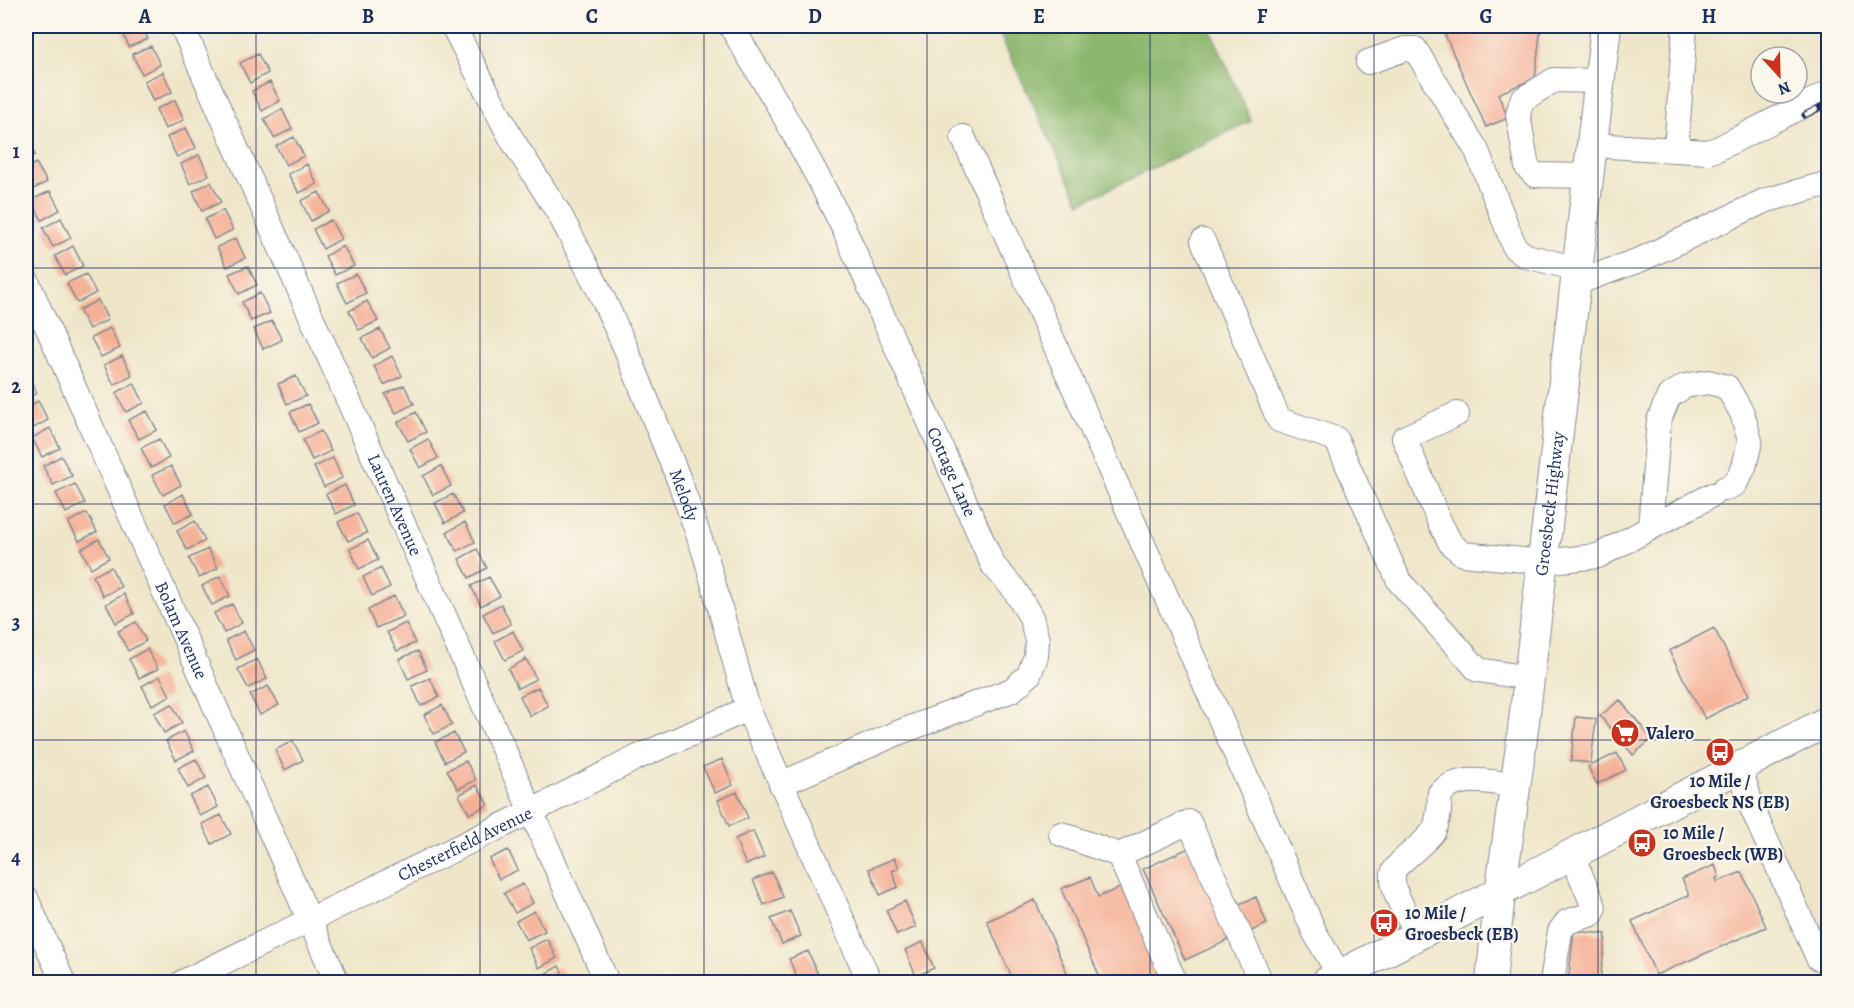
<svg xmlns="http://www.w3.org/2000/svg" width="1854" height="1008" font-family="Alegreya,serif">
<style>
.forest{fill:#8ab66d;stroke:#527266;stroke-width:1.5}
.building{fill:#f5b197}
.lines{fill:none;stroke-linecap:round;stroke-linejoin:round}
.minor-casing{stroke:#858a94;stroke-width:26}
.major-casing{stroke:#858a94;stroke-width:32}
.minor{stroke:#fff;stroke-width:24}
.major{stroke:#fff;stroke-width:30}
.rail-casing{stroke:#1b2f5e;stroke-width:7}
.rail{stroke:#fbf7ec;stroke-width:4.5;stroke-dasharray:14;stroke-linecap:butt}
.grid{fill:none;stroke:#1b2f5e;stroke-width:1.5;stroke-opacity:0.55}
.labels{text-anchor:middle;dominant-baseline:central;stroke-width:4.5;stroke-linejoin:round;paint-order:stroke}
.street-label{font-size:18px;fill:#1b2f5e;stroke:#fbf7ec}
.poi-label{font-size:18px;font-weight:bold;fill:#1b2f5e;stroke:#fbf7ec;text-anchor:start}
.neatline{fill:none;stroke:#1b2f5e;stroke-width:2}
.grid-label{font-size:20px;text-anchor:middle;font-weight:bold;fill:#1b2f5e}
</style>
<rect width="100%" height="100%" fill="#fbf7ec"/>
<filter id="ink" filterUnits="userSpaceOnUse"><feTurbulence type="fractalNoise" baseFrequency=".0167" numOctaves="2"/><feDisplacementMap in="SourceGraphic" scale="12" xChannelSelector="R" yChannelSelector="G"/><feConvolveMatrix kernelMatrix="1 2 1 2 8 2 1 2 1" color-interpolation-filters="sRGB"/></filter>
<filter id="wash" filterUnits="userSpaceOnUse"><feTurbulence type="fractalNoise" baseFrequency=".008" numOctaves="4" result="noise"/><feDisplacementMap in="SourceGraphic" scale="24" xChannelSelector="R" yChannelSelector="G"/><feGaussianBlur stdDeviation="1.35" result="paint"/><feColorMatrix in="noise" values="0 0 0 0 0 0 0 0 0 0 0 0 0 0 0 0 0 1.4 0 .05"/><feComposite in="paint" operator="in"/></filter>
<g filter="url(#wash)">
<rect width="100%" height="100%" fill="#efe6c9"/>
<path class="forest" d="M996 26H1209L1251 121 1080 203Z"/>
<g id="blocks">
<path class="building" d="M124 26H142L148 39 129 47 120 27Z
M1441 26H1541L1535 78 1498 94 1508 118 1486 127Z
M151 46 160 65 142 74 132 54Z
M258 54 268 73 250 83 240 63Z
M163 72 172 92 153 101 144 81Z
M270 82 280 101 262 111 252 91Z
M175 100 184 120 165 129 156 109Z
M282 109 292 129 274 138 264 119Z
M186 128 196 148 177 157 167 137Z
M26 137 35 155 26 160Z
M294 137 304 156 286 165 276 146Z
M199 155 209 175 190 184 181 164Z
M36 163 47 182 28 192 26 186V168Z
M307 164 317 184 299 193 288 174Z
M211 182 221 202 202 211 193 191Z
M50 191 60 210 42 220 31 200Z
M319 192 329 211 311 221 301 201Z
M223 210 233 230 214 239 205 219Z
M61 218 71 238 53 247 43 228Z
M331 220 341 239 323 249 313 229Z
M236 238 245 258 227 267 217 247Z
M73 246 83 266 65 275 55 256Z
M343 246 354 266 335 275 325 256Z
M248 266 257 285 239 294 229 274Z
M86 274 96 293 77 303 67 283Z
M356 274 366 293 347 303 337 283Z
M260 293 270 313 251 321 242 302Z
M98 300 108 320 89 329 79 310Z
M367 301 378 321 359 330 349 311Z
M272 321 282 340 263 349 254 329Z
M110 328 120 348 101 357 91 338Z
M380 329 390 348 372 358 362 338Z
M122 356 132 375 114 385 104 365Z
M392 356 402 376 384 385 374 366Z
M26 371 37 393 26 399Z
M296 376 306 396 287 404 278 384Z
M134 383 144 403 126 412 116 393Z
M404 385 414 404 396 413 385 394Z
M38 401 48 420 30 430 26 422V408Z
M308 404 318 423 299 432 290 412Z
M147 411 157 430 139 439 128 420Z
M416 412 426 432 408 441 398 422Z
M50 428 60 448 42 457 32 438Z
M321 431 331 451 312 460 303 440Z
M159 439 169 458 151 468 141 448Z
M428 439 438 458 420 468 410 449Z
M61 456 72 476 53 485 43 466Z
M333 458 342 478 324 487 314 467Z
M171 466 181 485 163 495 152 475Z
M441 466 451 486 433 495 423 476Z
M75 484 85 503 66 513 56 493Z
M345 485 354 505 336 514 326 494Z
M183 494 193 514 175 523 165 504Z
M453 494 463 513 445 523 435 503Z
M87 513 97 532 79 541 68 522Z
M357 513 367 533 348 541 338 522Z
M195 521 205 541 187 550 177 531Z
M465 522 475 542 457 551 447 532Z
M99 539 109 558 91 568 81 549Z
M368 540 378 560 359 569 350 549Z
M208 549 218 568 199 578 189 558Z
M477 549 487 568 469 578 459 559Z
M111 567 121 587 103 596 93 576Z
M381 568 390 587 372 596 363 577Z
M220 576 230 596 212 605 202 586Z
M489 577 500 596 481 606 471 586Z
M124 594 134 614 116 623 106 604Z
M394 596 404 616 376 628 368 610Z
M232 604 242 623 224 633 214 613Z
M501 604 511 624 493 633 483 614Z
M136 622 146 641 128 651 118 631Z
M406 623 415 643 397 651 387 632Z
M1714 628 1749 695 1705 719 1669 651Z
M244 631 254 650 236 660 226 640Z
M513 631 523 651 505 660 495 641Z
M147 649 158 669 139 678 129 659Z
M418 651 427 670 408 679 399 659Z
M257 659 267 679 248 688 238 669Z
M526 659 536 679 518 688 508 669Z
M160 676 170 696 152 705 142 686Z
M430 678 439 697 421 706 412 686Z
M268 686 279 705 260 715 250 695Z
M538 687 548 706 530 716 520 696Z
M1620 700 1652 739 1633 755 1600 716Z
M172 704 182 723 164 733 154 713Z
M442 705 452 725 434 734 424 715Z
M1576 717 1596 719 1591 763 1571 761Z
M184 731 194 751 176 760 166 741Z
M454 733 464 752 445 762 435 742Z
M293 741 303 760 285 770 275 750Z
M1617 753 1626 770 1597 784 1588 767Z
M196 759 206 778 188 788 178 768Z
M722 759 733 785 715 793 703 767Z
M466 761 476 780 458 789 447 770Z
M477 785 488 805 469 814 459 795Z
M208 787 218 807 200 816 190 796Z
M737 792 748 818 729 826 718 800Z
M221 815 231 834 212 844 202 824Z
M753 831 764 857 746 865 735 839Z
M1191 847 1233 938 1185 960 1143 869Z
M508 850 518 870 499 879 489 859Z
M895 858 899 868 892 871 898 887 880 895 869 869Z
M1715 865 1719 877 1716 878 1717 882 1742 872 1766 927 1656 975 1632 921 1689 895 1682 879Z
M772 872 783 897 764 905 753 880Z
M1090 877 1098 897 1127 885 1167 977 1155 982H1102L1061 889Z
M523 884 533 903 515 913 504 893Z
M1256 897 1267 924 1249 932 1237 905Z
M1035 900 1071 982H1014L987 921Z
M905 901 916 927 897 935 886 910Z
M534 911 545 931 526 940 516 921Z
M790 911 801 936 782 944 771 919Z
M1574 931 1606 934 1600 982H1568Z
M547 939 557 958 539 968 529 948Z
M923 942 934 968 916 976 905 950Z
M808 951 819 977 805 982H799L789 959Z
M559 966 567 982H544L541 976Z"/>
</g>
</g>
<g filter="url(#ink)">
<use href="#blocks" fill-opacity="0" stroke="#858a94" stroke-width="1.5"/>
<g class="lines">
<g class="minor-casing">
<g id="minor">
<path id="s1" d="M182 26 607 982"/>
<path id="s2" d="M453 26 511 138 560 215 601 294 626 349 679 480 706 557 748 709 870 982"/>
<path id="s3" d="M731 26 780 108 820 181 844 229 993 565 1014 589 1031 617 1037 640 1036 656 1029 675 1012 690 900 732 781 784"/>
<path d="M1368 62 1405 49H1415L1477 151 1515 248 1526 256 1578 269"/>
<path d="M963 137 1315 933 1340 976"/>
<path d="M1592 145 1676 150 1685 26"/>
<path d="M1676 150 1708 152 1717 149 1828 93"/>
<path d="M1589 176 1535 175 1527 167 1518 114 1522 100 1554 80 1600 81"/>
<path d="M1203 241 1279 420 1336 439 1399 581 1478 670 1529 678"/>
<path id="s4" d="M26 279 337 982"/>
<path d="M1576 283 1642 259 1764 201 1818 186 1828 187"/>
<path d="M1457 414 1404 438 1440 523 1451 544 1463 554 1543 562 1598 556 1712 495"/>
<path d="M1650 527 1659 420 1669 396 1685 386 1708 382 1727 387 1742 413 1750 441 1744 467 1735 484 1724 489"/>
<path d="M1740 767 1752 808 1818 958 1828 954"/>
<path d="M1061 834 1119 855"/>
<path d="M26 898 63 982"/>
<path d="M1418 935C1409 917 1391 894 1393 874 1394 863 1426 844 1434 830 1440 818 1439 805 1440 793 1461 773 1489 783 1516 785"/>
<path id="s5" d="M183 982 532 811 638 757 748 709"/>
<path d="M1175 982 1119 855 1189 822 1261 982"/>
<path d="M1552 982 1560 931 1567 922 1592 914 1594 907 1572 855"/>
</g>
</g>
<g class="major-casing">
<g id="major">
<path d="M1327 982 1828 721"/>
<path id="s6" d="M1491 982 1500 893 1521 746 1606 26"/>
</g>
</g>
<use href="#minor" class="minor"/>
<use href="#major" class="major"/>
<g class="rail-casing">
<path id="rail" d="M1805 115 1828 103"/>
</g>
<use href="#rail" class="rail"/>
</g>
</g>
<path class="grid" d="M256 26V982M480 26V982M704 26V982M927 26V982M1150 26V982M1374 26V982M1598 26V982M26 268H1828M26 504H1828M26 740H1828"/>
<defs>
<g id="supermarket-disc" transform="scale(1.5)"><circle r="9.5" fill="#c8321e" stroke="#fbf7ec"/><path d="M-6-5.5h2.5l.6 2H6L4.5 2H-2.5L-4.4-4H-6ZM-1.5 3.2a1.3 1.3 0 1 0 .1 0ZM3 3.2a1.3 1.3 0 1 0 .1 0Z" fill="#fff"/></g>
<g id="bus-disc" transform="scale(1.5)"><circle r="9.5" fill="#c8321e" stroke="#fbf7ec"/><path d="M-5-6H5V4H4V6H2V4H-2V6H-4V4H-5ZM-3.5-4V0h7V-4ZM-3.5 1.2v1.5H-2V1.2ZM2 1.2v1.5H3.5V1.2Z" fill="#fff"/></g>
</defs>
<g fill-rule="evenodd">
<use href="#supermarket-disc" x="1625" y="733"/>
<use href="#bus-disc" x="1720" y="752"/>
<use href="#bus-disc" x="1642" y="843"/>
<use href="#bus-disc" x="1384" y="923"/>
</g>
<g class="labels">
<g class="street-label">
<text stroke="none"><textPath href="#s3" startOffset="498">Cottage Lane</textPath></text>
<text stroke="none"><textPath href="#s2" startOffset="524">Melody</textPath></text>
<text stroke="none"><textPath href="#s1" startOffset="524">Lauren Avenue</textPath></text>
<text stroke="none"><textPath href="#s6" startOffset="482">Groesbeck Highway</textPath></text>
<text stroke="none"><textPath href="#s4" startOffset="384">Bolam Avenue</textPath></text>
<text stroke="none"><textPath href="#s5" startOffset="314">Chesterfield Avenue</textPath></text>
</g>
<g class="poi-label">
<text x="1646" y="733">Valero</text>
<text x="1720" y="781" text-anchor="middle">10 Mile /<tspan x="1720" dy="21">Groesbeck NS (EB)</tspan></text>
<text x="1663" y="833">10 Mile /<tspan x="1663" dy="21">Groesbeck (WB)</tspan></text>
<text x="1405" y="913">10 Mile /<tspan x="1405" dy="21">Groesbeck (EB)</tspan></text>
</g>
</g>
<rect width="1854" height="1008" fill="none" stroke="#fbf7ec" stroke-width="66"/>
<g transform="translate(1779 75) rotate(158)"><circle r="28" fill="#fbf7ec" stroke="#a1a7b3" stroke-width="1.5"/>
<path d="M0-4.5L10 22L0 15L-10 22Z" fill="#c8321e"/>
<text y="-9" font-size="16" font-weight="bold" text-anchor="middle" fill="#1b2f5e">N</text>
</g>
<rect x="33" y="33" width="1788" height="942" class="neatline"/>
<g class="grid-label">
<text x="145" y="23">A</text>
<text x="368" y="23">B</text>
<text x="592" y="23">C</text>
<text x="815" y="23">D</text>
<text x="1039" y="23">E</text>
<text x="1262" y="23">F</text>
<text x="1486" y="23">G</text>
<text x="1709" y="23">H</text>
<text x="16" y="158">1</text>
<text x="16" y="393">2</text>
<text x="16" y="629">3</text>
<text x="16" y="864">4</text>
</g>
</svg>
